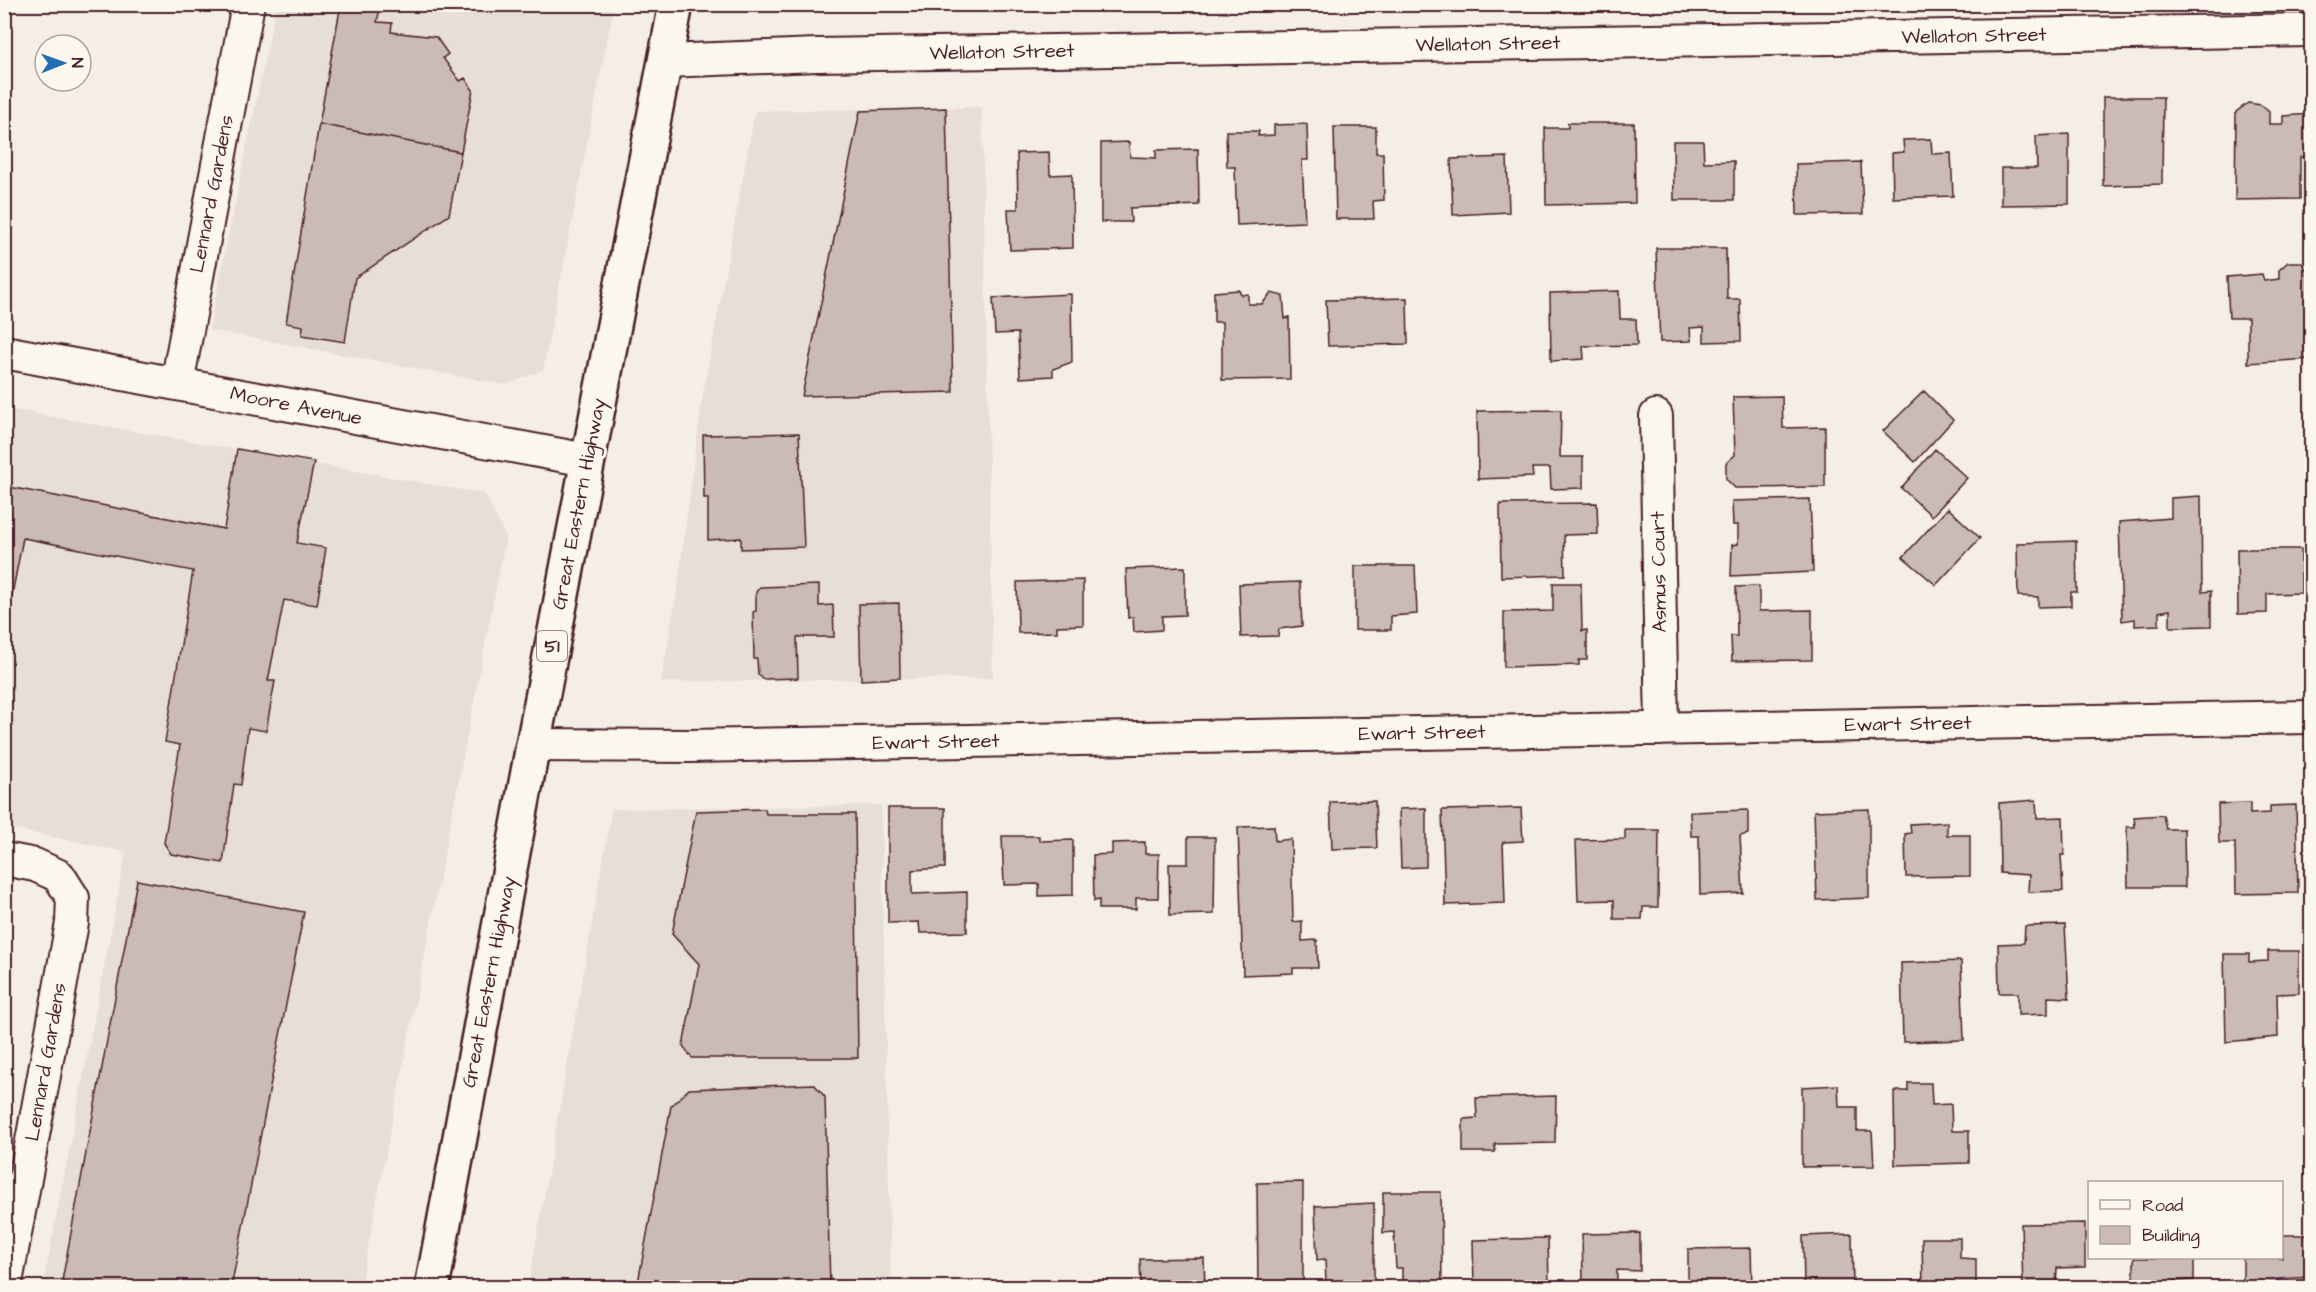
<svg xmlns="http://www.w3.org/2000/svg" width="2316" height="1292" font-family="'Architects Daughter',sans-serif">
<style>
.built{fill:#e7dfd6}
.building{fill:#cabbb6;stroke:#4a1f2b;stroke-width:1.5}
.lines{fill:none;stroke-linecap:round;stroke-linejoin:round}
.street-casing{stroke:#4a1f2b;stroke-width:36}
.highway-casing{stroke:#4a1f2b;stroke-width:38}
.street{stroke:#fbf7ec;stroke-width:32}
.highway{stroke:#fbf7ec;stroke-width:33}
.labels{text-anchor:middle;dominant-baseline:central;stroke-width:6;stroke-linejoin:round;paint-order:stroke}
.shield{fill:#fbf7ec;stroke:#7f6065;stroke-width:1.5}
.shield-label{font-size:18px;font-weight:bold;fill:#4a1f2b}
.street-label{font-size:20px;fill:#4a1f2b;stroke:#fbf7ec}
</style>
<rect width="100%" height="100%" fill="#f4eee4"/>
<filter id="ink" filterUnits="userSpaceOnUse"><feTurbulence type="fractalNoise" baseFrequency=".0167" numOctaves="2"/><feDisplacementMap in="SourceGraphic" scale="12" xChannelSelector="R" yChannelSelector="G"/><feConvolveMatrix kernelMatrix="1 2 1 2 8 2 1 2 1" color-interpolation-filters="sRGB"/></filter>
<g filter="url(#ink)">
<path class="built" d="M276 5H614L543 370 506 385 209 330Z
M982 107 993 678 661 682 678 585 702 399 755 111Z
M4 408 485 494 506 537 360 1287H43L126 852 5 827Z
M881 805 891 1287 528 1288 612 809Z
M5 889 13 891 5 942 4 889Z"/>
<path class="building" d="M341 4H381L377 22 392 23 391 32 436 37 448 54 443 58 460 81 465 78 473 90 461 152 319 124Z
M2103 97H2163L2162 184 2103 186Z
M2248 103 2261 105 2269 112V124H2283V116L2312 114V157H2300V199L2235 200 2236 112Z
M946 108 953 392 802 396 860 111Z
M1568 123H1634L1635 203 1546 205 1545 128H1568Z
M319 124 461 152 449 215 355 278 345 342 302 335 303 326 286 323Z
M1307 124 1308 160H1302L1305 222 1237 225 1235 167H1227L1226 131H1259L1258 136 1274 135V125Z
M1334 127H1376V153H1383L1384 200 1373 201 1374 219H1336Z
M2069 134V204L2001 205V168H2037L2036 136Z
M1931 139 1932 154 1951 153 1953 196 1893 198 1892 153 1904 152 1903 140Z
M1673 141H1703L1704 162 1734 161V200H1674Z
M1129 142 1130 157 1156 158V150L1198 149 1199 205 1130 208 1131 222H1101V143Z
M1049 152 1050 175 1072 174 1073 248 1010 250 1008 209H1018L1017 153Z
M1507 157 1509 212 1453 215 1451 159Z
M1861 162 1863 214 1797 215 1796 164Z
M1656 248H1726L1727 299H1740L1741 341 1704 342V327L1690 328 1691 341 1660 342Z
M2288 262H2301L2308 272 2310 359 2248 363V318H2229L2227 277 2262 274 2264 281 2279 279V270Z
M1239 290 1241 295 1248 294V304H1262L1271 293 1283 296 1285 319 1289 317 1290 379 1222 380V322H1214V292Z
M1619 291 1620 319H1636L1637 345 1583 346 1584 359 1551 361 1550 293Z
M1071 294 1072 362 1053 369V376L1020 378 1018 333 995 334 993 298Z
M1407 298 1408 344 1328 346 1326 300Z
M1924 391 1953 420 1915 462 1883 431Z
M1782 396 1783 428 1825 427V487L1735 488 1726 479V463L1735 455 1733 397Z
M1561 410 1560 457H1583V488L1551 489 1550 468H1532L1533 477 1478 479 1477 411Z
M799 433 804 547 741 549V538L708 540V498H704L703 435Z
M237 449 314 462 297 543 326 548 317 605 284 600 268 681H275L266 731 248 728 241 785 234 784 223 863 171 854 164 843 180 745 165 742 193 571 23 538 4 636V486L224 529Z
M1935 449 1967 478 1932 516 1901 488Z
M2201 496 2202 592 2211 591V626L2170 627V610L2159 612V625L2135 626V619L2122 621 2119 522 2171 518V498Z
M1810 499 1813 572 1731 576 1732 545 1738 544V525H1733L1732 501Z
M1597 503 1598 534 1564 535 1565 575 1501 577 1500 504Z
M1948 508 1980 538 1936 585 1903 557Z
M2076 541 2077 592H2071V606L2038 607V597L2018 596 2017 543Z
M2237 549H2301V593L2267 594V613L2238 614Z
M1355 566H1415L1417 614 1391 616V630H1355Z
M1185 567V615L1162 616V630L1134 632 1133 617 1128 618 1126 569Z
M1083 580V625L1057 626V632L1018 633 1017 582Z
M1300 582 1302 626 1279 629 1278 636 1241 637 1239 584Z
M1553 583H1581L1582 631 1587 630V660H1579V665L1504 667V612L1553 611Z
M819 585V606L833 605 834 637H797L798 678 763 679 758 674 757 659H754L753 612 756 611V592L760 587Z
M1759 586V611L1812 610V660L1732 661 1731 636H1737L1736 587Z
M899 603 900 678 861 680 859 604Z
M2036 800 2037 818 2063 817 2064 855H2061L2063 891 2028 892 2029 875 2000 873 1999 803Z
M1375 801 1377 848 1332 849 1330 802Z
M2250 803V814L2270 813V806L2296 805 2298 893 2236 894 2235 843H2219L2218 804Z
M888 808H945V868L912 870V894L967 892V932L920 933 919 922 888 923Z
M1426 808V867L1401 868 1399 809Z
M1521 808 1523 841 1503 842 1505 903 1445 905 1442 810Z
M765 809 766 814H855L858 1058H692L683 1046 699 964 672 934 696 811Z
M1869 809V898L1817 900 1814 811Z
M1748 810V834L1740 836 1743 893 1700 895 1699 836H1691L1690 812Z
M2163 815 2166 829H2184L2185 887H2128L2127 827H2135L2134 817Z
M1947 822V835H1970V876L1906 877 1905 834 1911 833 1910 824Z
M1274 826 1275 841 1291 839 1293 922 1302 921V941L1317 940 1318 968H1293V973L1243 975 1238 827Z
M1625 830H1659L1658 907H1643L1642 919H1614V900L1578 901 1576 840 1625 839Z
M1002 836H1039V841L1073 840V895L1039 896V884L1004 885Z
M1188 837H1215L1214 914 1170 915 1169 864H1188Z
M1145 842V854H1159L1158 898H1136V909H1099V900L1094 901 1093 855 1112 854V843Z
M137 880 304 912 231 1288H96L62 1281Z
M2065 925 2069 998 2048 997V1014L2018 1015V993H1999L1998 944 2024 943 2025 926Z
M2268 951H2299V993L2277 994 2278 1037 2226 1042 2224 954H2249V962L2268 961Z
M1961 961 1964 1040 1903 1042 1901 963Z
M1908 1083H1931L1932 1105 1951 1104 1952 1131H1969V1163L1895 1165 1894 1091H1908Z
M814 1084 825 1097 830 1288H637L671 1106 689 1089Z
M1838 1085 1839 1107H1857V1131H1872L1874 1166 1802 1167V1087Z
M1556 1096 1555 1143 1495 1144V1152H1463V1119L1477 1118 1476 1098Z
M1303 1182V1288H1258L1257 1183Z
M1383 1192H1441L1442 1288H1402V1268H1396L1394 1232 1383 1233Z
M1374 1203V1282H1326L1325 1259 1317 1260 1315 1206Z
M2085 1223V1267L2057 1268 2056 1287 2023 1288 2021 1224Z
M1640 1233V1271L1617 1270V1280H1583L1582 1234Z
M1852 1234 1853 1288H1804L1803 1236Z
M2282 1235H2308L2311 1277 2277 1279V1288H2243V1258H2282Z
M1548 1238 1549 1286 1474 1288 1473 1240Z
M1922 1238H1960V1258L1976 1259V1286L1994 1285V1288H1923Z
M1751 1248 1752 1288H1688V1249Z
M1204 1258 1205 1288H1141L1140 1259Z
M2134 1258H2194V1280L2175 1281V1288H2146V1283H2134Z"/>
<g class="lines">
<g class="street-casing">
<path id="street" d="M665 61 817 55 2312 30
M4 352 587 460
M177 384 248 4
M1656 416 1662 729
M533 745 690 746 2312 717
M4 859 35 865 59 876 73 898 72 923 5 1288"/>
</g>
<g class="highway-casing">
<path id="highway" d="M432 1288 533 745 676 4"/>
</g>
<use href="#street" class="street"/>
<use href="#highway" class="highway"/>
</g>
</g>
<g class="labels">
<rect class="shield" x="537" y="631" width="30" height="30" rx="4.5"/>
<g class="shield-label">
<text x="552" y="646">51</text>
</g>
<g class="street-label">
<text transform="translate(1974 36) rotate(-1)">Wellaton Street</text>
<text transform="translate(1488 44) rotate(-1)">Wellaton Street</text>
<text transform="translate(1002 52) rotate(-1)">Wellaton Street</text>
<text transform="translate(212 194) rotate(-79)">Lennard Gardens</text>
<text transform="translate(296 406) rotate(11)">Moore Avenue</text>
<text transform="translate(579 504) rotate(-79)">Great Eastern Highway</text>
<text transform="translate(1659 572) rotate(-91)">Asmus Court</text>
<text transform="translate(1908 724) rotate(-1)">Ewart Street</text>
<text transform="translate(1422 733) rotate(-1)">Ewart Street</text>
<text transform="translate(936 742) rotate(-1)">Ewart Street</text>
<text transform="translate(489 982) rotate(-79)">Great Eastern Highway</text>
<text transform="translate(46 1062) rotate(-80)">Lennard Gardens</text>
</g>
</g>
<rect width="2316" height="1292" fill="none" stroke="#fbf7ec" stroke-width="24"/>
<rect x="12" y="12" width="2292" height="1268" fill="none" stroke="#4a1f2b" stroke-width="2" filter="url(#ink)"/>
<rect x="2088" y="1181" width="195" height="78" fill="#fbf7ec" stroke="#b4a19f" stroke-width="1.5"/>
<rect x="2100" y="1200" width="30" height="9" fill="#fbf7ec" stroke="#b4a19f" stroke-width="1.5"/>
<text x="2142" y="1211" font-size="18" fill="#4a1f2b">Road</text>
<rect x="2100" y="1226" width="30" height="18" fill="#cabbb6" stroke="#b4a19f" stroke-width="1.5"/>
<text x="2142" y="1241" font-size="18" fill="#4a1f2b">Building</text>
<g transform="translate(63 63) rotate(89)"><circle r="28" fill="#fbf7ec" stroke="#b4a19f" stroke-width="1.5"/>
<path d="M0-4.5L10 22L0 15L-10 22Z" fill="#1f6fb2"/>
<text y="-9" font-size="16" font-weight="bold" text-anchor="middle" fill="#4a1f2b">N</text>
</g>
</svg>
